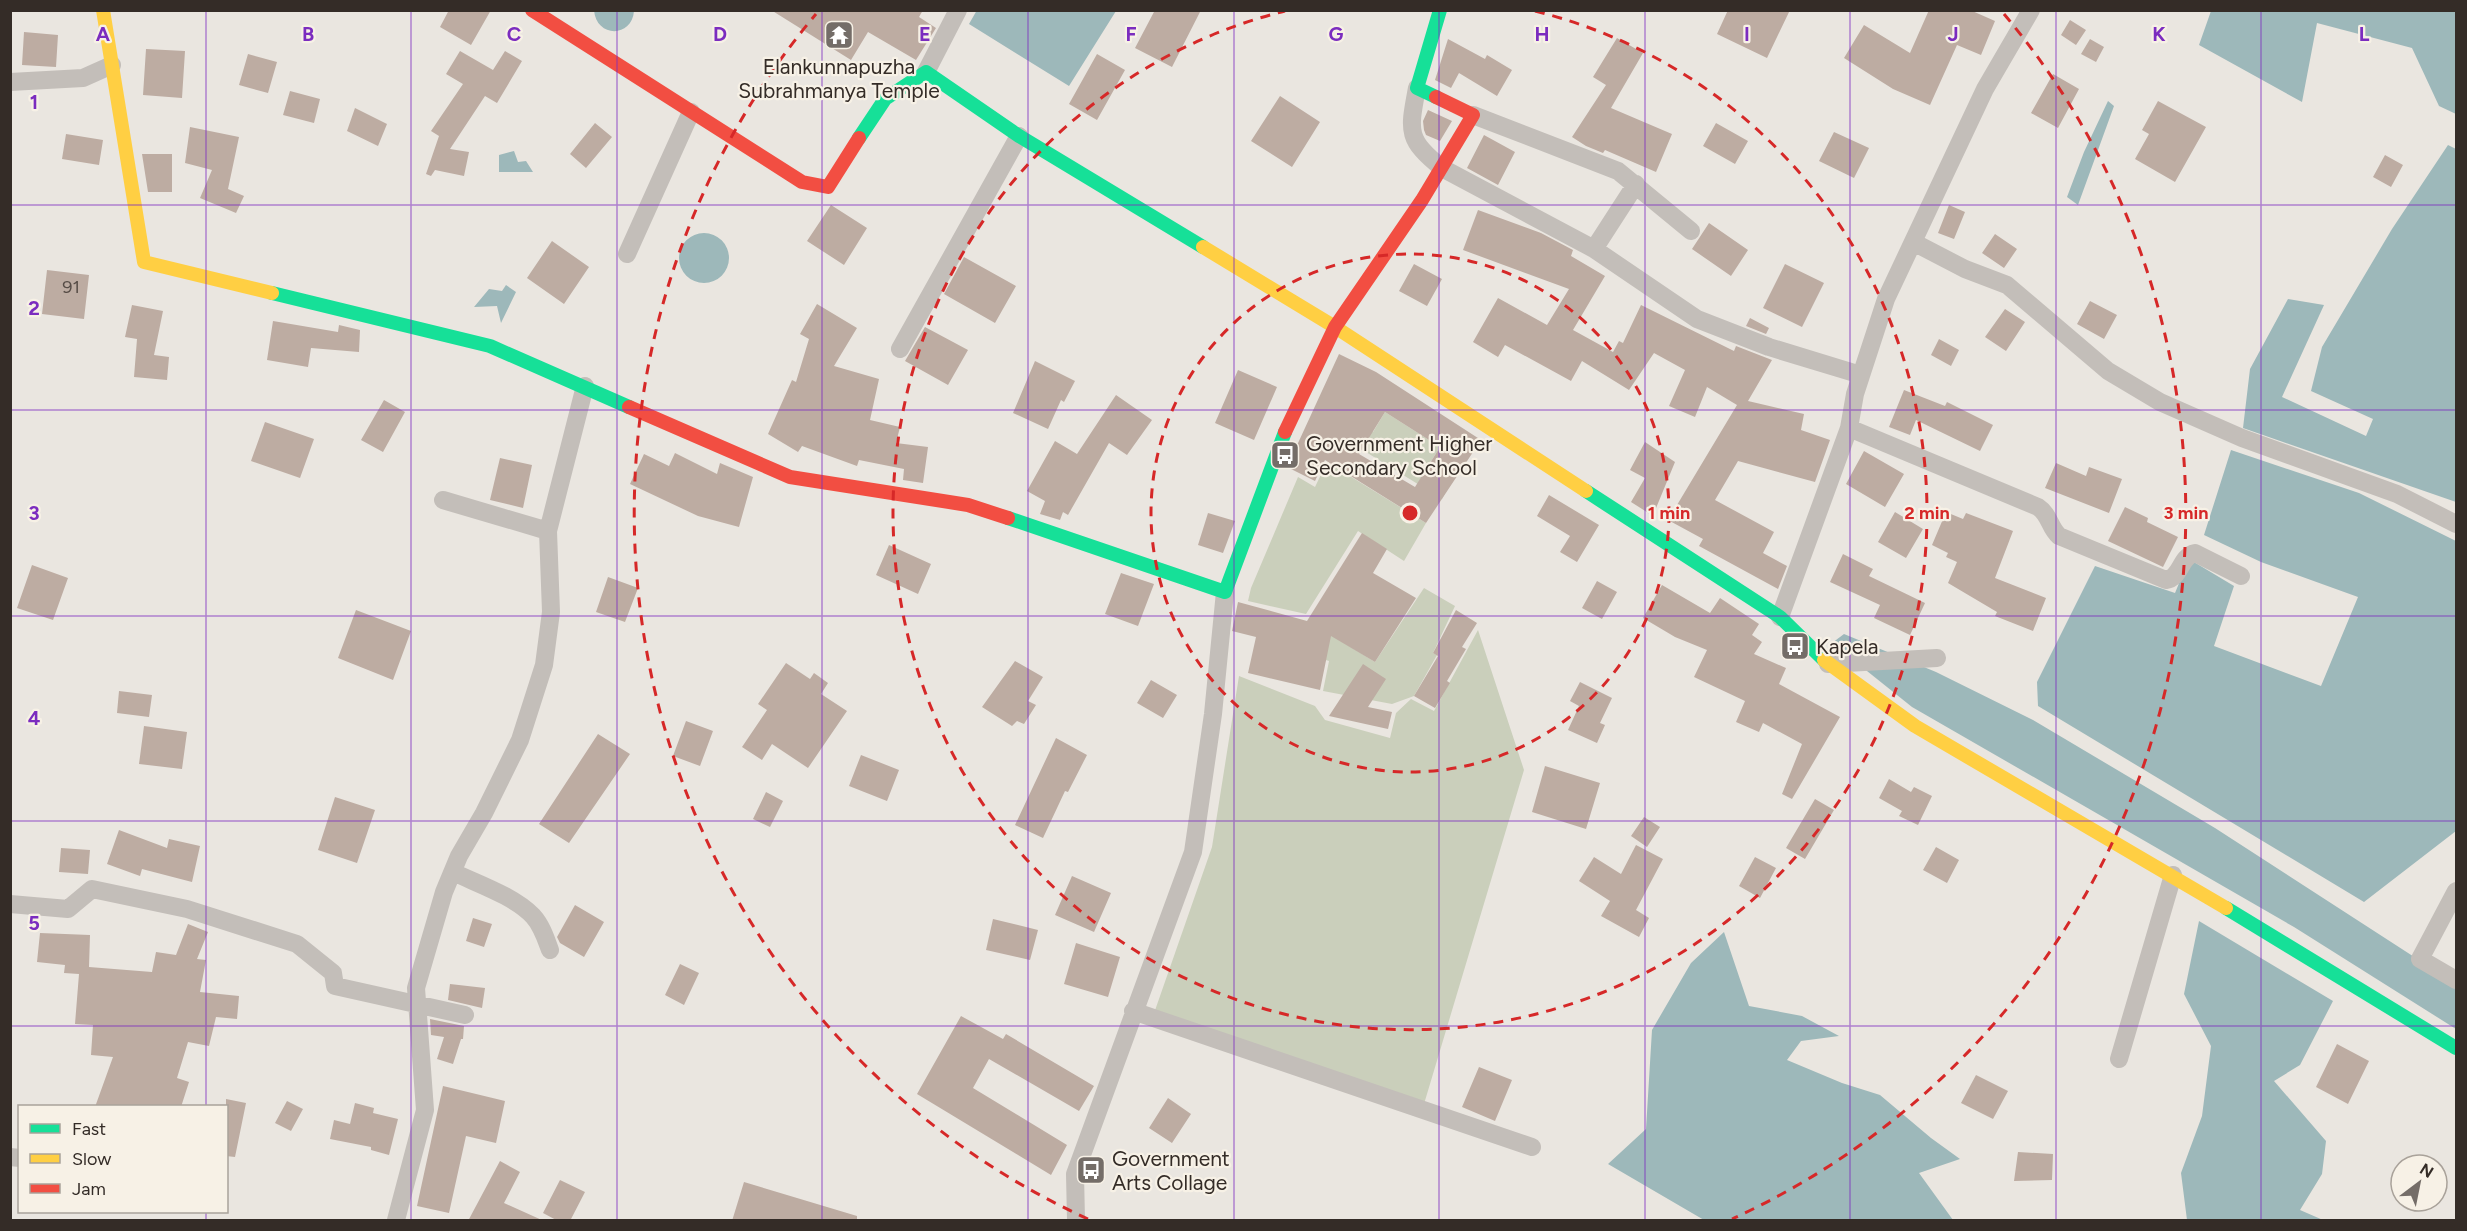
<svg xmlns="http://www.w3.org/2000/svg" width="2467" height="1231" font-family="Figtree,sans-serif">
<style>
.green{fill:#cacfbb}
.water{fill:#9db8ba}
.building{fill:#bdaca2;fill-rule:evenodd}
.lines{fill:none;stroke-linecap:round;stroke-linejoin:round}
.street{stroke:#c3beb9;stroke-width:18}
.fast{stroke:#16e098;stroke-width:14}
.slow{stroke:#ffcf43;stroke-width:14}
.jam{stroke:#f24e42;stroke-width:14}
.grid{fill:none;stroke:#7b2cbf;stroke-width:1.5;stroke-opacity:0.55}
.ring{fill:none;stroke:#d62828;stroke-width:3;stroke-dasharray:10 8}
.labels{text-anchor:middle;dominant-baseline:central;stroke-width:4.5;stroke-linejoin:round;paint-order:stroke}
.number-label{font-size:18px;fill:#564c46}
.poi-label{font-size:21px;fill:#342c27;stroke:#f7f1e6;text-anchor:start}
.grid-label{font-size:20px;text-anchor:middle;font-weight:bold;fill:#7b2cbf;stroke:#f7f1e6;stroke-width:4.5;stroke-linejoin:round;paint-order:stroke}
.centre{fill:#d62828;stroke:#f7f1e6;stroke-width:3}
.ring-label{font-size:18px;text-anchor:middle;font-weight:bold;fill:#d62828;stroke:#f7f1e6;stroke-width:4.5;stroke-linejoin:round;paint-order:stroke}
</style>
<rect width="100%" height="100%" fill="#eae6e0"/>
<path class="green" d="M1385 412 1440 447 1426 469 1450 484 1442 499 1340 436 1349 416 1373 432Z
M1327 462 1426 523 1404 561 1358 531 1306 614 1248 601 1251 588 1298 477 1315 487Z
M1424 588 1455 606 1433 653 1437 655 1414 696 1392 704 1323 691 1329 661 1313 656 1318 627 1375 662Z
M1478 630 1524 770 1424 1104 1152 1019 1212 847 1239 676 1315 706 1325 720 1390 738 1396 713 1411 699 1434 711Z"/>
<path class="water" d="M594 10 634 11C632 38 596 38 594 10Z
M977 10H1116V11L1069 86 969 24Z
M2211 11H2456V114L2439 106 2412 48 2317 23 2302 102 2199 45Z
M2108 101 2114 106 2078 205 2067 197 2084 152Z
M2448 145 2456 149V502L2243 428 2250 369 2288 299 2324 305 2282 397 2366 436 2373 419 2311 391 2322 347 2392 229Z
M514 151 518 162 526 161 533 172H499V155Z
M679 258a25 25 0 1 1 50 0a25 25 0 1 1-50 0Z
M506 285 516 292 501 323 497 306 474 307 489 289 502 291Z
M2231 450 2359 493 2456 541V831L2364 902 2038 706 2037 682 2095 566 2175 593 2189 559 2234 586 2214 646 2321 686 2358 597 2261 562 2204 535Z
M1844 634 1936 672 2033 720 2215 828 2456 984V1029L2294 927 1912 707 1832 643Z
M2199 921 2333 1001 2300 1065 2274 1081 2326 1141 2322 1174 2300 1210 2323 1220H2187L2181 1173 2202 1116 2211 1046 2184 994Z
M1724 932 1749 1006 1802 1016 1839 1036 1801 1041 1787 1060 1842 1083 1880 1095 1931 1138 1960 1159 1919 1173 1953 1220H1704L1608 1164 1646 1129 1652 1030 1691 963Z"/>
<path class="building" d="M449 10H491L471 45 440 27Z
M771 10H923L919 17 936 28 916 60 868 32 851 60Z
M1155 10H1201L1172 67 1135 48Z
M1728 10H1790L1767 58 1717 34Z
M1929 10H1970L1995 21 1981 55 1957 45 1930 105 1893 89 1844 58 1864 25 1910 53Z
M2070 20 2086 30 2076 45 2061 35Z
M24 32 58 35 56 67 22 65Z
M1617 38 1643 53 1611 108 1672 134 1656 172 1605 150 1603 153 1586 146 1572 137 1606 85 1593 77Z
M1448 39 1485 59 1487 55 1512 70 1497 96 1459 73 1451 88 1435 80Z
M2090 39 2104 47 2096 62 2081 54Z
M146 49 185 51 182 98 143 95Z
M460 51 493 70 505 51 522 61 497 103 485 96 450 149 469 152 464 176 435 170 431 176 426 174 439 136 431 131 463 84 446 74Z
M248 54 277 62 268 93 239 85Z
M1097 54 1125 70 1097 120 1069 104Z
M2053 74 2079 89 2058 128 2031 113Z
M290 91 320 99 314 123 283 115Z
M1280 96 1320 122 1292 167 1251 141Z
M2158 101 2206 127 2175 182 2135 159 2149 134 2142 130Z
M355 108 387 124 378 146 347 131Z
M1428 110 1452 121 1440 141 1426 135 1424 130 1423 121Z
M595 123 612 137 586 168 570 154Z
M1716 123 1748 141 1735 164 1703 146Z
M190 127 239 137 228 189 244 196 236 213 200 198 212 170 185 163Z
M1834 132 1869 148 1854 178 1819 161Z
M66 134 103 140 99 165 62 159Z
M1484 135 1515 152 1498 185 1467 168Z
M142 154H172V192H148Z
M2385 155 2403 165 2391 187 2373 177Z
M831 205 867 228 844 265 807 241Z
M1949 205 1965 212 1954 239 1938 233Z
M1478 210 1541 233 1573 250 1571 256 1605 276 1573 330 1613 352 1619 341 1623 343 1641 305 1734 351 1736 346 1772 360 1748 401 1804 414 1801 430 1830 440 1815 482 1738 461 1715 500 1774 532 1763 553 1787 566 1778 589 1699 546 1703 539 1668 520 1737 405 1707 387 1695 417 1669 406 1685 370 1654 353 1629 390 1582 361 1571 381 1505 345 1498 357 1473 342 1498 298 1547 325 1569 289 1463 250Z
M1709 223 1748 250 1731 276 1692 249Z
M1995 234 2017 249 2004 268 1982 253Z
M552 241 589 267 564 304 527 278Z
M964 257 1016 286 995 323 944 294Z
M1414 264 1442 279 1427 306 1399 291Z
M1785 264 1824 283 1802 327 1763 308Z
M47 270 89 275 84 319 42 314Z
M2090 301 2117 315 2104 339 2077 324Z
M817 304 857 328 834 366 879 379 870 420 900 427 896 443 928 447 923 483 903 480 904 469 859 460 857 466 802 446 798 452 768 434 792 380 796 382 809 339 800 334Z
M132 305 163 311 154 355 169 357 167 380 134 377 137 339 125 337Z
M2005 309 2025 322 2006 351 1985 337Z
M1750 318 1769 328 1766 334 1746 326Z
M273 321 338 332 339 325 360 330 359 352 311 348 308 367 267 360Z
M925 327 968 350 948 385 905 361Z
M1939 339 1959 350 1951 366 1931 355Z
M1339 354 1376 372 1481 440 1426 523 1325 460 1315 481 1287 467ZM1385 412 1440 447 1415 487 1359 454Z
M1035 361 1075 381 1064 402 1061 400 1048 429 1013 413Z
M1238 370 1277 387 1254 440 1215 423Z
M1904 390 1945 406 1947 402 1993 425 1980 451 1916 420 1910 435 1889 427Z
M1116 395 1152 420 1127 455 1109 443 1068 515 1063 512 1060 520 1040 514 1045 501 1027 491 1055 441 1077 454Z
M384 400 405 412 383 452 361 440Z
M265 422 314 439 300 478 251 461Z
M1645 442 1675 462 1654 513 1650 514 1631 502 1645 478 1630 470Z
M1864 451 1904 474 1885 507 1846 484Z
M675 453 717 474 720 463 753 477 739 527 698 516 630 484 644 454 669 466Z
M500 458 532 465 523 508 490 500Z
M2056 463 2086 476 2089 467 2122 479 2109 513 2045 488Z
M1549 495 1599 525 1577 562 1560 552 1570 536 1537 516Z
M2125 507 2148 518 2147 522 2178 537 2163 567 2108 541Z
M1895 512 1923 529 1906 558 1878 542Z
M1946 512 1963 519 1966 513 2013 531 1995 578 2046 598 2033 631 1995 616 1997 612 1948 583 1957 562 1946 557 1948 553 1932 545Z
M1208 513 1235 521 1223 553 1198 545Z
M1362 533 1387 549 1373 573 1416 598 1375 662 1331 636 1320 690 1248 673 1256 637 1232 631 1238 602 1307 621Z
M889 545 931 564 918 594 876 575Z
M1843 554 1873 569 1869 576 1925 603 1910 635 1874 618 1880 605 1830 582Z
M32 565 68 578 53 620 17 608Z
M1121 573 1154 584 1138 626 1105 614Z
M608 577 638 588 625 622 596 612Z
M1597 581 1617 592 1602 619 1582 608Z
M1662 585 1710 613 1720 598 1759 624 1752 635 1762 642 1754 654 1786 668 1779 684 1840 717 1792 799 1782 794 1802 744 1763 723 1759 732 1736 722 1745 701 1694 677 1707 650 1675 637 1643 618Z
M356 610 411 631 393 680 338 658Z
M1456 610 1477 623 1462 647 1466 649 1447 681 1450 683 1435 708 1414 696 1438 656 1433 653Z
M1015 661 1043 677 1028 701 1036 705 1024 724 1017 721 1012 726 982 707Z
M786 663 810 679 814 673 828 683 821 694 847 711 808 768 772 744 762 760 742 747 767 710 758 704Z
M1363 664 1386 679 1368 707 1392 712 1388 729 1329 716Z
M1151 680 1177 695 1163 718 1137 703Z
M1580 682 1612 698 1600 723 1605 725 1597 743 1568 730 1579 706 1570 701Z
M119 691 152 695 149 717 117 713Z
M686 721 713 731 700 766 673 756Z
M144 726 187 732 182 769 139 764Z
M598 734 630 754 569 843 539 824Z
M1056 738 1087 755 1068 792 1065 791 1043 838 1015 825Z
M861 755 899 770 887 801 849 786Z
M1545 766 1600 783 1586 829 1532 812Z
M1889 779 1911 792 1914 787 1932 796 1918 825 1899 816 1902 811 1879 798Z
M766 792 783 801 770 827 753 819Z
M335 797 375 810 357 863 318 850Z
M1815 799 1834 810 1805 859 1786 848Z
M1644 817 1660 827 1647 847 1631 836Z
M119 830 167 848 169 839 200 846 192 882 142 869 140 876 107 864Z
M1636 845 1663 859 1636 910 1649 918 1639 937 1601 916 1610 901 1579 881 1594 857 1621 874Z
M1936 847 1959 860 1947 883 1923 870Z
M61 848 90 850 88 874 59 872Z
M1755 857 1776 868 1760 898 1739 886Z
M1072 876 1111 893 1094 932 1055 915Z
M575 905 604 922 584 957 560 943 557 937Z
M473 918 492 924 484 947 466 941Z
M993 919 1038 930 1030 960 986 950Z
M188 924 208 932 197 959 206 960 200 992 239 996 237 1019 216 1017 209 1046 188 1042 177 1078 189 1082 181 1107H95L113 1057 91 1055 93 1025 75 1024 79 974 64 973 65 965 37 962 40 933 90 935 89 967 152 972 156 952 176 955Z
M1076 943 1120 957 1108 997 1064 984Z
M680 964 699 973 684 1005 665 995Z
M450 984 485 988 482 1008 448 1000Z
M961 1016 1003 1039 1006 1034 1094 1086 1079 1111 989 1059 973 1088 1067 1145 1051 1175 917 1094Z
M430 1019 464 1026 463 1039H461L453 1064 437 1059 444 1037 431 1035Z
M2337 1044 2369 1061 2348 1104 2316 1087Z
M1479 1067 1512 1080 1495 1121 1462 1107Z
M1976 1075 2008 1091 1993 1119 1961 1103Z
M443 1086 505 1101 496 1143 466 1136 449 1213 417 1206Z
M1168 1098 1191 1114 1172 1143 1149 1128Z
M226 1099 246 1103 235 1157 226 1156Z
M287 1101 303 1109 291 1131 275 1123Z
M355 1103 374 1108 373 1113 398 1119 389 1155 371 1150V1147L330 1139 334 1120 350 1124Z
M2018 1152 2053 1154 2052 1180 2014 1181Z
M500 1161 520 1172 504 1203 544 1221H468Z
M560 1180 585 1192 570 1221H558L543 1213Z
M744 1182 857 1216V1221H732Z"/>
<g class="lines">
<path class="street" d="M926 72 958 10
M10 82 83 78 112 65
M1417 88C1409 131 1406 139 1442 168L1594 249 1697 319 1769 347 1861 375
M1473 115 1618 171 1691 231
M1913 242 1965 269 2007 285 2108 371 2160 402 2242 438 2397 494 2456 524
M1594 249 1636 184
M627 254 691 112
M900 349 1019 136
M1849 428 1855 394 1886 299 1985 89 2031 10
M443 500 548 531 585 386
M1780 617 1849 428 2038 507C2050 515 2049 527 2059 536L2166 580C2181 578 2180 556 2195 553L2241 576
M1828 664 1937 658
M453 872C478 884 514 896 533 916 542 926 546 939 550 950
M2456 891 2420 959 2456 980
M10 904 68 909 92 889 187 909 297 944 333 973 335 986 465 1015
M1133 1011 1532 1147
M2119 1059 2173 875
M10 1157 20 1158
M396 1220 425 1110 416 988 444 892 459 856 484 813 520 740 544 665 551 612 548 531
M1076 1220 1075 1174 1193 852 1213 714 1225 592"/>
<path class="fast" d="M1436 97 1417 88 1440 10
M859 138 885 99 926 72 1019 136 1203 247
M272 293 490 346 629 407
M1586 491 1780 617 1824 660
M1008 518 1225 592 1285 432
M2226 908 2456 1048"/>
<path class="slow" d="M103 10 144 262 272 293
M1203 247 1335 327 1586 491
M1824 660 1915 726 2226 908"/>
<path class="jam" d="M532 10 802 182 828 187 859 138
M629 407 790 477 968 505 1008 518
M1285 432 1335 327 1422 200 1473 115 1436 97"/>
</g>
<path class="grid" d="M206 10V1106M411 10V1220M617 10V1220M822 10V1220M1028 10V1220M1234 10V1220M1439 10V1220M1645 10V1220M1850 10V1220M2056 10V1220M2261 10V1220M10 205H2456M10 410H2456M10 616H2456M10 821H2456M10 1026H2456M206 1212V1220"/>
<g class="ring">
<circle cx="1410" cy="513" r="259"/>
<path d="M1535 11A517 517 0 1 1 1285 11"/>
<path d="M1088 1219A776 776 0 0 1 816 14M2004 14A776 776 0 0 1 1732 1219"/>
</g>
<defs>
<g id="temple-square" transform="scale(1.5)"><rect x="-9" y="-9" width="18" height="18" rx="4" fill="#746d68" stroke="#f7f1e6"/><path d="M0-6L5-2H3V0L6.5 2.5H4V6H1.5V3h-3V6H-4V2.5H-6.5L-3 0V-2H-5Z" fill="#fff"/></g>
<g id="bus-square" transform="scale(1.5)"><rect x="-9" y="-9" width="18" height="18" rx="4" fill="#746d68" stroke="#f7f1e6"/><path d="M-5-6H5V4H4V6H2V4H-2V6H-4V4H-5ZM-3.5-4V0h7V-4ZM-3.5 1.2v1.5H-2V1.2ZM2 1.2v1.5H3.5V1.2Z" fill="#fff"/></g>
</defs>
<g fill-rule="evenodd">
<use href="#temple-square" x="839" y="35"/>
<use href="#bus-square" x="1285" y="455"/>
<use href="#bus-square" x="1795" y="646"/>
<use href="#bus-square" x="1091" y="1170"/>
</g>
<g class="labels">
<g class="number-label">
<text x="71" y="287">91</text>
</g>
<g class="poi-label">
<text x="839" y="66" text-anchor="middle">Elankunnapuzha<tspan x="839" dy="24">Subrahmanya Temple</tspan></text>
<text x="1306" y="443">Government Higher<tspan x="1306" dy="24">Secondary School</tspan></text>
<text x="1816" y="646">Kapela</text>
<text x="1112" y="1158">Government<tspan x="1112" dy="24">Arts Collage</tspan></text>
</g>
</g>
<g class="grid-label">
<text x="103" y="41">A</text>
<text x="308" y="41">B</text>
<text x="514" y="41">C</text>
<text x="720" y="41">D</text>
<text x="925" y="41">E</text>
<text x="1131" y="41">F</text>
<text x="1336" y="41">G</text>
<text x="1542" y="41">H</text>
<text x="1747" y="41">I</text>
<text x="1953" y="41">J</text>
<text x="2159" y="41">K</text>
<text x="2364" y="41">L</text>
<text x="34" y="109">1</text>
<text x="34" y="315">2</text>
<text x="34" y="520">3</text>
<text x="34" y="725">4</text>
<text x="34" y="930">5</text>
</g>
<circle cx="1410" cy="513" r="9" class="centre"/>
<g class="ring-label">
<text x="1669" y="519">1 min</text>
<text x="1927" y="519">2 min</text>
<text x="2186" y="519">3 min</text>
</g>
<rect width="2467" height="1231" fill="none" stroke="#342c27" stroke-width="24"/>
<rect x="18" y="1105" width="210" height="108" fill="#f7f1e6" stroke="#a9a29a" stroke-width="1.5"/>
<rect x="30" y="1124" width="30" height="9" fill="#16e098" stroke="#a9a29a" stroke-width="1.5"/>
<text x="72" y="1135" font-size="18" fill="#342c27">Fast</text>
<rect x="30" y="1154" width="30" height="9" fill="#ffcf43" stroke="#a9a29a" stroke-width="1.5"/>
<text x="72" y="1165" font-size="18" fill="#342c27">Slow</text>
<rect x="30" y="1184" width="30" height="9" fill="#f24e42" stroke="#a9a29a" stroke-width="1.5"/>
<text x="72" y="1195" font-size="18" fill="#342c27">Jam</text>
<g transform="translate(2419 1183) rotate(32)"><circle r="28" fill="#f7f1e6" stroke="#a9a29a" stroke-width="1.5"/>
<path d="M0-4.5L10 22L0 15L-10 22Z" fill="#746d68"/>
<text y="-9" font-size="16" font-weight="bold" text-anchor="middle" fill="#342c27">N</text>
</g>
</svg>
